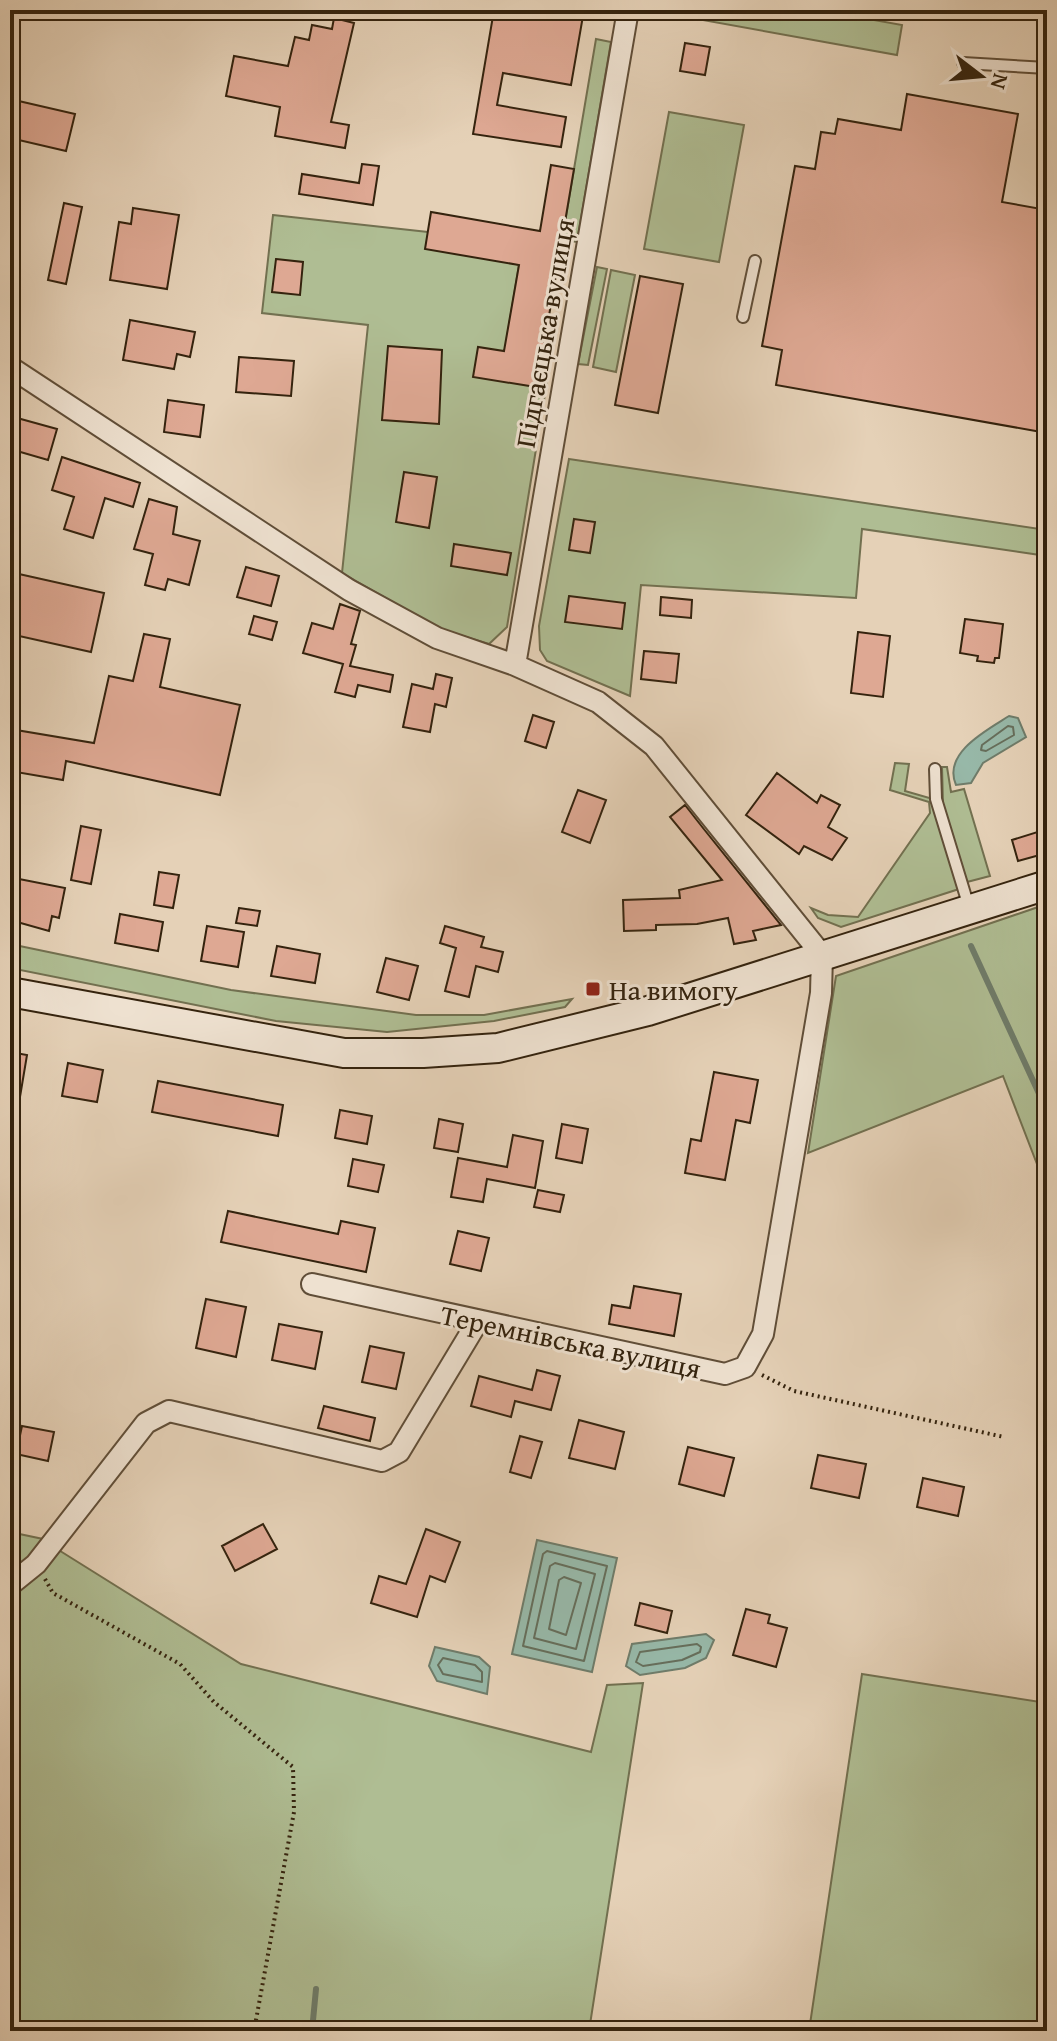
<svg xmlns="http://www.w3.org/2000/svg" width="1057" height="2041" font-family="'Gentium Book Plus',serif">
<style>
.green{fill:#afbd93;stroke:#727050;stroke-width:2}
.water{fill:#97b8a8;stroke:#6f7c6a;stroke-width:2}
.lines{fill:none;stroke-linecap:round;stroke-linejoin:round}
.shore{stroke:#666e5b;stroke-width:2}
.stream{stroke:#6f7c6a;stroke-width:6}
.building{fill:#dea893;stroke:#34230e;stroke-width:2}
.lane-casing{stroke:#604e38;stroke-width:14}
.street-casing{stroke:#604e38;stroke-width:24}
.secondary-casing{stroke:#34230e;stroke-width:32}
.path{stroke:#34230e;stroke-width:4;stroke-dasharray:2 4;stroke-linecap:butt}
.lane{stroke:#eee1d0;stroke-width:10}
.street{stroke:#eee1d0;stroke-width:20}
.secondary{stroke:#eee1d0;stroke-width:28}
.poi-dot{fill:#8f2418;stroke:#eee1d0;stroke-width:3}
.labels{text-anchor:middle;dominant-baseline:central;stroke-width:6;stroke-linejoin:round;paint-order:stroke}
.street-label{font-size:28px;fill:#34230e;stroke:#eee1d0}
.poi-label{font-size:28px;fill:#34230e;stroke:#eee1d0;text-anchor:start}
</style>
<rect width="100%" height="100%" fill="#e5d1b7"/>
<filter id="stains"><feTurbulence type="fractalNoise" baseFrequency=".0025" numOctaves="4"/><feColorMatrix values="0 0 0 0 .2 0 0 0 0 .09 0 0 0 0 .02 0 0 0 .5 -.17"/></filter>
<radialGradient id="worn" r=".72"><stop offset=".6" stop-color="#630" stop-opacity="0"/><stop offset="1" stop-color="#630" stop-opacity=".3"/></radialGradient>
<path class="green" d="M687 10H858L857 17 902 25 897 55 686 17Z
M596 39 611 42 577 242 562 240Z
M669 112 744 125 719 262 644 249Z
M273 215 428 232 519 265 507 337 553 345 507 627 489 644 440 629 342 573 368 325 262 313Z
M597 267 607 269 588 365 578 364Z
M611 270 635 275 616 372 593 367Z
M569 459 1047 530V556L862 529 856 598 641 585 630 696 547 661 540 650 539 626Z
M895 763 909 764 905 791 933 799 959 889 841 927 818 918 811 908 828 915 858 917 930 813 929 802 890 790Z
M942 767H947L951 792 964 789 990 876 967 882 943 804Z
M1047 904V1190L1003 1076 808 1153 836 976Z
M10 944 231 990 416 1015H484L572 999 565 1007 494 1021 387 1032 276 1021 10 968Z
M10 1532 43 1539 30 1558 10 1574Z
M57 1549 241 1664 591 1752 607 1685 643 1683 589 2031H10V1596L41 1569Z
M862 1674 1047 1703V2031H809Z"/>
<path class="water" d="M1009 716 1018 718 1026 737 983 763 971 783 956 785C942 753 987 730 1009 716Z
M537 1540 617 1558 592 1672 512 1654Z
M706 1634 714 1640 706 1658 685 1668 640 1675 626 1666 632 1644Z
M435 1647 479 1657 490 1667 487 1694 437 1681 429 1666Z"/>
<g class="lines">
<path class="shore" d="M1008 726 1013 727 1014 735 986 751 981 750 982 745Z
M547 1551 607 1566 584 1661 523 1646 543 1554Z
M555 1563 595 1574 576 1649 534 1638 550 1566Z
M564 1577 581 1583 566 1635 549 1629 559 1580Z
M697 1644 701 1647 700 1652 682 1660 643 1666 636 1662 640 1652Z
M443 1658 475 1665 482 1672V1682L443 1674 438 1665Z"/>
<path class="stream" d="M971 946 1047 1111
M312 2031 316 1989"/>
</g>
<path class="building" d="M494 10H584L571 85 503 73 497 105 566 117 561 147 473 134Z
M334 18 354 23 331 122 349 125 345 148 275 136 280 107 226 96 234 56 288 66 295 37 309 40 312 25 332 29Z
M685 43 710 47 705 75 680 71Z
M907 94 1018 114 1002 202 1047 210 1044 358H1047V433L776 385 782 350 762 346 795 166 815 169 821 132 835 134 838 119 901 130Z
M10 99 75 114 66 151 10 138Z
M362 164 379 166 373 205 299 194 302 174 359 183Z
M551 165 574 169 542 357 547 358 542 388 473 377 478 347 504 351 519 265 425 249 431 212 540 231Z
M64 203 82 207 66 284 48 280Z
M133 208 179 215 167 289 110 280 119 222 131 224Z
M276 259 303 262 300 295 272 292Z
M640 276 683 284 658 413 615 405Z
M130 320 195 332 190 357 177 354 174 369 123 360Z
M388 346 442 350 439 424 382 420Z
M239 357 294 361 291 396 236 392Z
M168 400 204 405 200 437 164 432Z
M10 416 57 429 48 460 10 449Z
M62 457 140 483 133 507 105 498 93 538 64 529 74 497 52 490Z
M404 472 437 477 429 528 396 522Z
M149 499 177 507 173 534 200 541 189 585 168 579 165 590 145 585 153 554 134 549Z
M574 519 595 522 590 553 569 550Z
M454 544 511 553 507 575 451 566Z
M246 567 279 576 271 606 237 597Z
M10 572 104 593 91 652 10 634Z
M569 596 625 603 622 629 565 622Z
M661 597 692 600 691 618 660 615Z
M340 604 360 611 351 644 356 645 350 666 393 675 390 692 358 685 355 697 335 692 343 664 303 653 312 623 333 629Z
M254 616 277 622 272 640 249 634Z
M965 619 1003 624 999 658H995L994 663 977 661 978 656 960 653Z
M858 632 890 636 883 697 851 693Z
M144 634 170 639 160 687 240 705 220 795 66 761 63 780 10 771V729L94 743 109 676 133 681Z
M644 651 679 654 676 683 641 679Z
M436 674 452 678 446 707 435 704 430 732 403 727 412 684 433 689Z
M533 715 554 722 546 748 525 741Z
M777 773 817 803 821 795 840 805 828 827 847 838 832 860 804 846 799 854 746 815Z
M578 790 606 800 590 843 562 832Z
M685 805 703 828 781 925 753 931 756 940 734 944 728 918 697 924 656 925V930L624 931 623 900 680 898 679 890 722 880 670 817Z
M81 826 101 830 91 884 71 880Z
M1047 829V853L1018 861 1012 840Z
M159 872 179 875 173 908 154 905Z
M14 878 65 888 59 918 52 916 49 931 10 920Z
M239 908 260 911 257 926 236 923Z
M120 914 163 922 158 951 115 943Z
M207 926 244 932 238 967 201 961Z
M445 926 484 937 481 947 503 952 498 972 476 966 469 997 445 991 456 948 440 943Z
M277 946 320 954 315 983 271 976Z
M386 958 418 966 409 1000 377 992Z
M10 1052 27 1055 19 1103 10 1102Z
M68 1063 103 1070 97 1102 62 1096Z
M714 1072 758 1080 750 1123 736 1120 725 1180 685 1173 691 1139 701 1141Z
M158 1081 283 1105 278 1136 152 1112Z
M340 1110 372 1116 367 1144 335 1138Z
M439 1119 463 1124 458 1152 434 1148Z
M562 1124 588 1129 582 1163 556 1158Z
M513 1135 543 1141 535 1188 487 1179 483 1202 451 1197 458 1158 507 1167Z
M353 1159 384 1165 378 1192 348 1186Z
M538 1190 564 1195 560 1212 534 1207Z
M228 1211 338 1234 341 1221 375 1228 366 1272 221 1242Z
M458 1231 489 1238 481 1271 450 1264Z
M634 1286 681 1294 674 1336 609 1324 612 1305 630 1308Z
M206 1299 246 1307 236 1357 196 1348Z
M279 1324 322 1332 315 1369 272 1360Z
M370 1346 404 1353 396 1389 362 1382Z
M537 1370 560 1376 551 1410 515 1401 511 1417 471 1406 479 1376 532 1390Z
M324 1406 375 1418 370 1441 318 1428Z
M579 1420 624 1432 615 1469 569 1458Z
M22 1426 54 1432 48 1461 16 1454Z
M520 1436 542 1442 531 1478 510 1472Z
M688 1447 734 1458 724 1496 679 1484Z
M818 1455 866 1464 859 1498 811 1488Z
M923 1478 964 1487 958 1516 917 1507Z
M263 1524 277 1549 235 1571 222 1546Z
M426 1529 460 1542 445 1582 430 1576 417 1617 371 1603 379 1576 406 1584Z
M640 1603 672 1611 667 1633 635 1625Z
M746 1609 770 1615 768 1623 787 1628 776 1667 733 1655Z"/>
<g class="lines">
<g class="lane-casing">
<path id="lane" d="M963 63 1047 68
M743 317 755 261
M935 769 936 799 969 907"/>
</g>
<g class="street-casing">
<path id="street" d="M10 367 349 590 437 638 515 665 598 702 654 746 822 955 821 993 763 1334 745 1367 725 1374 312 1284
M515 665 628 10
M10 1585 36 1564 146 1423 169 1411 382 1461 399 1452 478 1321"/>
</g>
<g class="secondary-casing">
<path id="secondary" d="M10 992 344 1053H423L498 1048 648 1011 1047 885"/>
</g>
<path class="path" d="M762 1375 794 1391 1004 1437
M45 1579 53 1593 180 1664 214 1702 293 1767 294 1812 254 2031"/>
<use href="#lane" class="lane"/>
<use href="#street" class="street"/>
<use href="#secondary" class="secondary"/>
</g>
<rect class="poi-dot" x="585" y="981" width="16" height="16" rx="4"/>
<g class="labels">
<g class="street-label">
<text transform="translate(544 333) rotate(-80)">Підгаєцька вулиця</text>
<text transform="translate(571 1341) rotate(12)">Теремнівська вулиця</text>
</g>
<g class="poi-label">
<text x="609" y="989">На вимогу</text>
</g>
</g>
<rect width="1057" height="2041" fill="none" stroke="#e5d1b7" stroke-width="40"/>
<rect x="12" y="12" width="1033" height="2017" fill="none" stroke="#34230e" stroke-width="4"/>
<rect x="20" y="20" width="1017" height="2001" fill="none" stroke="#34230e" stroke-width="2"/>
<g transform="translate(981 76) rotate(106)" stroke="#eee1d0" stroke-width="6" paint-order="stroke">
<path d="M0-6L14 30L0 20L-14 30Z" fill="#34230e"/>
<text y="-12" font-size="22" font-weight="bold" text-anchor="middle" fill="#34230e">N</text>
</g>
<rect width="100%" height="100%" filter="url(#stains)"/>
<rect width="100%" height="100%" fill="url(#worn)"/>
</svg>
